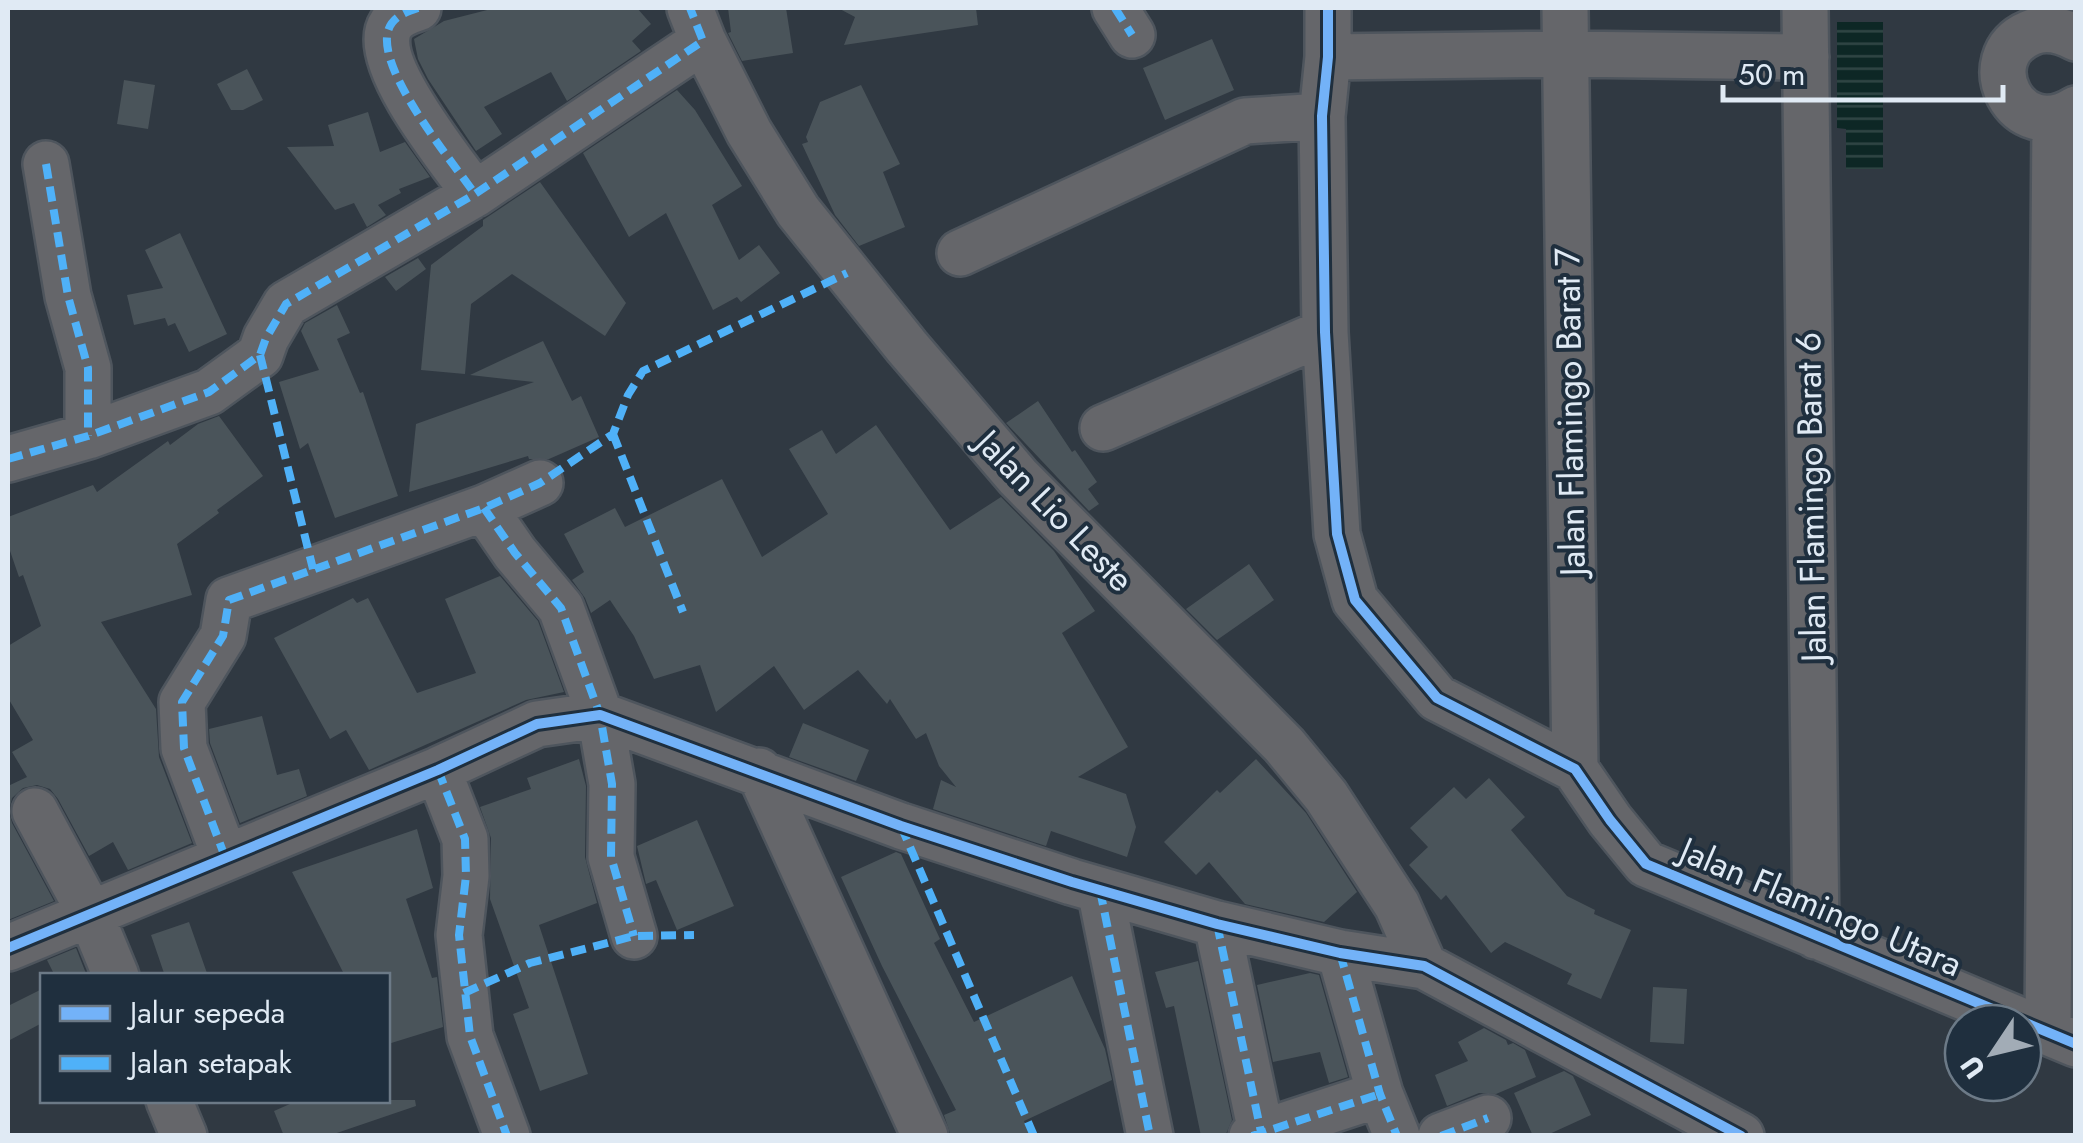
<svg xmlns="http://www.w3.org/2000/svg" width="2083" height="1143" font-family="Jost,sans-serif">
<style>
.water{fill:url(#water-rules)}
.building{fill:#4a545a}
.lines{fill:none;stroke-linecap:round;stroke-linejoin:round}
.minor-casing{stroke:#4e555d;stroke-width:50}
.minor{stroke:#65666a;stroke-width:45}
.quiet{stroke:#4fb1f8;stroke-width:8;stroke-dasharray:15 8;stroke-linecap:butt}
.cycleway-casing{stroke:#1f2f3e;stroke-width:16}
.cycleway{stroke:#73b2f8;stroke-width:10}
.labels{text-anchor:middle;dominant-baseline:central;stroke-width:8;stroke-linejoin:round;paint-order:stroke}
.street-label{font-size:35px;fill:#e0eaf4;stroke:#1f2f3e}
</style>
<defs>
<pattern id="water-rules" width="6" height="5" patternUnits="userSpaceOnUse" patternTransform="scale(2.5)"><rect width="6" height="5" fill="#0d2725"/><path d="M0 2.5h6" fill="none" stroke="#304645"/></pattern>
</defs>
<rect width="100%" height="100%" fill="#303942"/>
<path class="water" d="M1837 22H1883V169H1846V129L1837 128Z"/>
<path class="building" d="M495 8H637L651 24 632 41 641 51 567 101 551 72 484 107 502 134 476 151 428 79 418 59 414 39 444 21Z
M728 8H786L793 53 742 61 728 33 731 32Z
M838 8H976L978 25 844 45 855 17Z
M1212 39 1234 90 1165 120 1143 68Z
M247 69 263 100 243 110H231L217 84Z
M124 80 155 85 148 129 117 124Z
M861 85 900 164 883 172 905 227 859 246 835 215 802 144 808 142 806 137 820 102Z
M677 90 695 110 742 186 712 205 739 260 759 245 780 273 741 302 737 297 713 310 666 213 629 237 583 153Z
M368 112 380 152 405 142 430 177 399 189 401 193 378 205 386 215 367 227 354 203 335 210 287 147 334 146 328 125Z
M540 182 626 303 605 336 512 274 471 304 465 374 421 370 431 265 483 226V220Z
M180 233 227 334 189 352 175 323 168 326 165 318 134 325 127 295 163 288 145 250Z
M418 258 426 269 396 291 385 277Z
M337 305 350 333 337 339 360 393 363 392 398 496 335 518 308 443 300 449 279 382 319 370 301 331 305 323Z
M543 341 572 401 581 396 599 437 549 459H529L528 456 409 492 416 424 534 382 470 375Z
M1038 401 1072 452 1075 450 1097 482 1088 489 1099 504 1089 511 1006 423Z
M219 416 263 476 217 510 219 513 177 544 192 595 101 622 156 709 159 757 192 843 128 870 113 842 89 856 58 799 50 789 37 785 23 788 12 798 9 811 12 823 54 901 8 920V786L27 777 12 752 33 740 8 698V646L41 626 23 575 19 577 8 545V517L93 485 97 492 168 441 170 445 198 424Z
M876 425 950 530 1001 497 1054 551 1095 611 1062 633 1128 747 1078 777 1126 794 1136 827 1127 857 1051 831 1046 846 933 809 941 780 956 787 939 766 926 733 916 739 890 699 887 704 858 670 804 710 774 666 716 712 700 665 654 679 634 636 610 600 591 613 585 598 572 580 584 572 564 534 615 508 625 527 722 479 762 557 828 514 789 449 822 430 836 454Z
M1249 564 1274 600 1217 640 1186 609Z
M500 576 538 621 564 692 526 700 369 770 346 730 330 739 274 638 353 598 357 603 368 598 417 693 476 673 445 599Z
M262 716 277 775 299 769 307 796 240 823 210 743 209 729Z
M803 723 869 750 856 781 789 757Z
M579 759 586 786 585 857 597 903 539 925 588 1074 540 1091 513 1014 529 1008 490 899 491 838 480 807 531 789 527 778Z
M1256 759 1306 813 1357 892 1324 922 1245 904 1209 862 1196 875 1164 842 1217 790 1220 793Z
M1489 778 1525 817 1511 830 1567 896 1595 910 1594 914 1631 930 1601 999 1567 984 1572 974 1505 942 1491 953 1446 895 1441 900 1409 865 1428 847 1410 828 1454 787 1466 799Z
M697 820 734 906 677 930 656 880 646 884 637 846Z
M417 829 433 888 406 899 432 978 437 977 443 1027 388 1044V976H345L292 872Z
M896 852 901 854 940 939 934 943 974 1022 1072 976 1105 1049 1112 1080 1024 1121 1031 1136H951L944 1115 956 1110 882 966 841 877Z
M189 922 208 976H165L151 935Z
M76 948 87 976H55L47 960Z
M1198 961 1232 1120 1226 1134 1221 1136H1201L1174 1006 1166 1008 1155 972Z
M1310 973 1319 975 1348 1077 1329 1083 1320 1052 1273 1062 1257 985Z
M1653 987 1687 989 1684 1044 1650 1042Z
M42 989V1023L8 1041V1006Z
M1484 1028 1506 1040 1508 1045 1513 1043 1525 1050 1536 1077 1496 1094 1479 1093 1447 1106 1435 1075 1468 1061 1458 1042Z
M1564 1071 1573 1076 1591 1115 1545 1136H1533L1514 1093Z
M299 1100H415L416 1106 328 1136H284L274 1111Z"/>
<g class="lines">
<g class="minor-casing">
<path id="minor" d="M418 8C406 12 392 17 388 31 377 71 451 160 475 194
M1115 8 1132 35
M1328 8V57L1322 116 1325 332 1337 534 1355 600 1437 698 1575 769 1610 820 1646 864 2076 1044
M1565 8 1575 769
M1805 8 1816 936
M2076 38C2061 30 2046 26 2030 33 1973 57 2015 147 2076 109
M703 41 749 132 798 211 907 347 1018 477 1284 745 1326 796 1397 905 1424 966
M1328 57 1566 54 1806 57
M46 164 68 296 88 368V436
M960 253 1245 121 1322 116
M1103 428 1325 332
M8 459 88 436 209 392 260 355 266 338 286 304 475 194 703 41 690 8
M484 508 515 553 561 608 600 715 612 784 611 857 634 936
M438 770 465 839 466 876 459 935 470 1036 507 1136
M759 771 925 1136
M35 811 90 913 116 976
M225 857 184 748 182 702 223 636 229 600 484 508 540 483
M1100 890 1150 1136
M1217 924 1261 1132
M8 948 438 770 537 724 600 715 901 826 1072 882 1217 924 1340 953 1424 966 1741 1136
M1340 953 1380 1094 1397 1136
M2048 1031 2055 118
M169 1100 184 1136
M1252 1136 1380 1094
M1441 1136 1488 1118"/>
</g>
<use href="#minor" class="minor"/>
<path class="quiet" d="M418 8C406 12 392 17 388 31 377 71 451 160 475 194
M1115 8 1132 35
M46 164 68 296 88 368V436
M260 355 313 569
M613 434 683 612
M8 459 88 436 209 392 260 355 266 338 286 304 475 194 703 41 690 8
M484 508 515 553 561 608 600 715 612 784 611 857 634 936
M438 770 465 839 466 876 459 935 470 1036 507 1136
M901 826 1034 1136
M225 857 184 748 182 702 223 636 229 600 484 508 540 483 613 434 628 395 643 371 847 273
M1100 890 1150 1136
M1217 924 1261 1132
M1340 953 1380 1094 1397 1136
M464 993 530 963 634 936 694 935
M1252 1136 1380 1094
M1441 1136 1488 1118"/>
<g class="cycleway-casing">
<path id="cycleway" d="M1328 8V57L1322 116 1325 332 1337 534 1355 600 1437 698 1575 769 1610 820 1646 864 2076 1044
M8 948 438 770 537 724 600 715 901 826 1072 882 1217 924 1340 953 1424 966 1741 1136"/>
</g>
<use href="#cycleway" class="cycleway"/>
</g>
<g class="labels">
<g class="street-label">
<text transform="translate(1570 412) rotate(-91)">Jalan Flamingo Barat 7</text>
<text transform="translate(1811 497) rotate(-91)">Jalan Flamingo Barat 6</text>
<text transform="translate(1055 511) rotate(46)">Jalan Lio Leste</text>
<text transform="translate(1821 907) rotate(23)">Jalan Flamingo Utara</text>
</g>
</g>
<rect width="2083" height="1143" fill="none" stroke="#e0eaf4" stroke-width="20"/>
<rect x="40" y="973" width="350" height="130" fill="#1f2f3e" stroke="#6c7a87" stroke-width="2.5"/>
<rect x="60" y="1006" width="50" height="15" fill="#73b2f8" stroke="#6c7a87" stroke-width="2.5"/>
<text x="130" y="1023" font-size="30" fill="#e0eaf4">Jalur sepeda</text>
<rect x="60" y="1056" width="50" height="15" fill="#4fb1f8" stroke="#6c7a87" stroke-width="2.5"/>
<text x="130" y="1073" font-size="30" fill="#e0eaf4">Jalan setapak</text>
<g transform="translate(1993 1053) rotate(235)"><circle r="48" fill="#1f2f3e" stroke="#6c7a87" stroke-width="2.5"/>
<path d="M0-8L18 38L0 25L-18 38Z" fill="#a2acb6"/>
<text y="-15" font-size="28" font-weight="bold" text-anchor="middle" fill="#e0eaf4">U</text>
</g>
<path d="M1723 85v15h280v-15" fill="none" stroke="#e0eaf4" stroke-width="5"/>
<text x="1738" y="85" font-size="30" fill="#e0eaf4" stroke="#1f2f3e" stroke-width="8" paint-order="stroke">50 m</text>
</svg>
